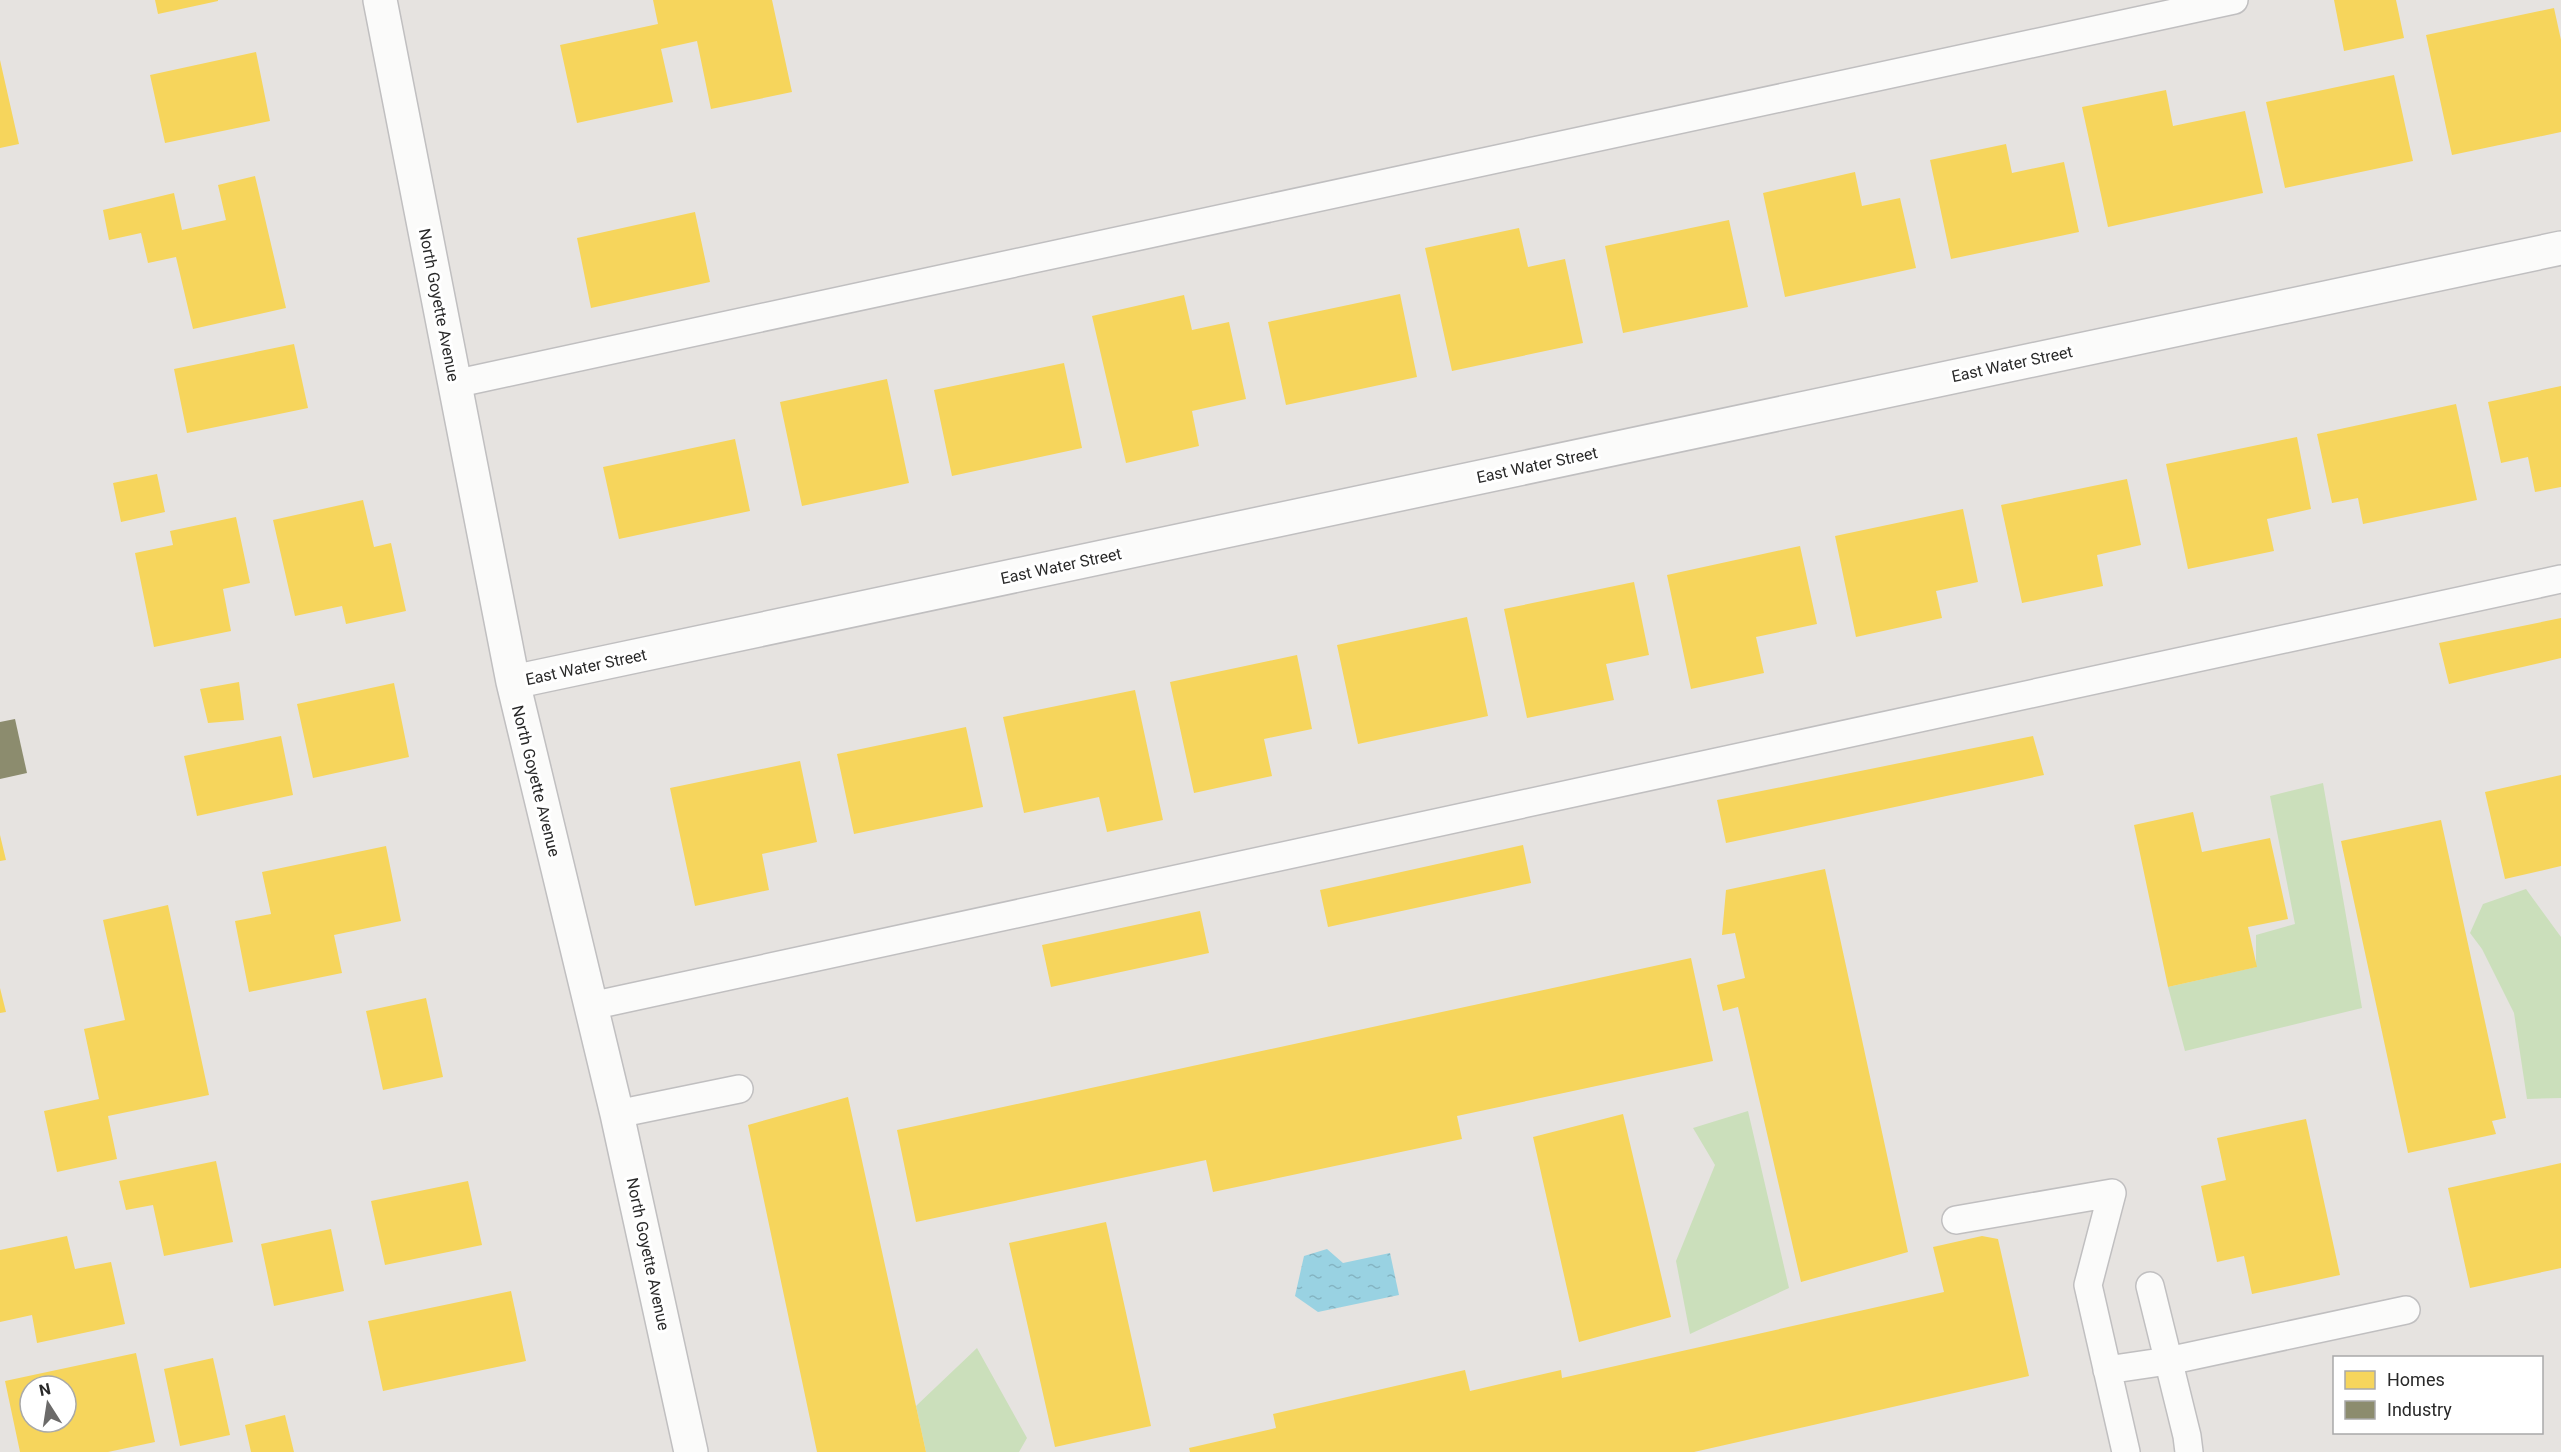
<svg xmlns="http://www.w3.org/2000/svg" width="2561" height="1452" font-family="Roboto,sans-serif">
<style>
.grass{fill:#cbdfbb}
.water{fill:url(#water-ripples)}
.homes{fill:#f6d55c;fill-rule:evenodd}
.industry{fill:#8c8c6e}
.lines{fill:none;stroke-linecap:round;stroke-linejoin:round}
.service-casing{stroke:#c0bfc0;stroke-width:30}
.minor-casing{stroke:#c0bfc0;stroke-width:36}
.service{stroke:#fbfbfa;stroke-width:27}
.minor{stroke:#fbfbfa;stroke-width:33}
.labels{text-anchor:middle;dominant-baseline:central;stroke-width:6;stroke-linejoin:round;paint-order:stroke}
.street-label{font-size:16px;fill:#292929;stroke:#fff}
</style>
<defs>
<pattern id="water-ripples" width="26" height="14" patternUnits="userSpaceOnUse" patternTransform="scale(1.5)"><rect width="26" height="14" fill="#99d2e2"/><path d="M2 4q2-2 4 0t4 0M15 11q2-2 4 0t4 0" fill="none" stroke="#84b4c2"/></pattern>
</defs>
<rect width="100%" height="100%" fill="#e6e3e0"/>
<path class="grass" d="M2323 783 2362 1008 2185 1051 2168 987 2256 967V935L2295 924 2270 796Z
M2526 889 2561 937V1098L2527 1099 2514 1013 2482 949 2470 933 2483 904Z
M1748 1111 1789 1288 1690 1334 1676 1261 1715 1165 1693 1128Z
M977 1348 1027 1438 1019 1452H926L916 1406Z"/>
<path class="water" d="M1327 1249 1343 1263 1390 1253 1399 1295 1318 1312 1295 1296 1304 1256Z"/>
<path class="homes" d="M155 0H218V1L158 14Z
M653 0H772L792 92 711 109 697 41 661 49 673 102 577 123 560 45 658 24Z
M2334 0H2396L2404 38 2344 51Z
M2554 8 2561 40V132L2452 155 2426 35Z
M256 52 270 121 165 143 150 75Z
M0 60 19 144 0 148Z
M2394 75 2413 161 2285 188 2266 102Z
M2166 90 2173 126 2245 111 2263 193 2108 227 2082 107Z
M2006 144 2012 173 2064 162 2079 232 1951 259 1930 160Z
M1855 172 1862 206 1900 198 1916 268 1785 297 1763 193Z
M255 176 286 308 193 329 176 257 148 263 141 233 109 240 103 210 174 193 182 230 226 220 218 185Z
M695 212 710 282 591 308 577 238Z
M1729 220 1748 307 1623 333 1605 246Z
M1519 228 1528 267 1565 259 1583 343 1452 371 1425 248Z
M1400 294 1417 377 1286 405 1268 322Z
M1184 295 1192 330 1229 322 1246 399 1192 411 1199 446 1126 463 1092 316Z
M294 344 308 408 187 433 174 369Z
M1064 363 1082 448 952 476 934 390Z
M887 379 909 483 802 506 780 402Z
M2561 386V487L2535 492 2528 457 2501 463 2488 402Z
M2456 404 2477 500 2363 524 2358 498 2332 503 2317 434Z
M2297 437 2311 509 2267 519 2274 551 2188 569 2166 464Z
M735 439 750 511 619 539 603 467Z
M157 474 165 512 121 522 113 483Z
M2127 479 2141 545 2097 555 2103 586 2022 603 2001 505Z
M363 500 374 547 391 543 406 611 346 624 342 606 295 616 273 520Z
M1963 509 1978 582 1936 591 1942 618 1856 637 1835 536Z
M236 517 250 583 223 589 231 631 154 647 135 553 173 545 170 531Z
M1800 546 1817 624 1756 637 1764 673 1691 689 1667 575Z
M1634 582 1649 655 1606 664 1614 700 1527 718 1504 609Z
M1467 617 1488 716 1358 744 1337 645Z
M2561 618V658L2449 684 2439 643Z
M1297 655 1312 729 1264 739 1272 776 1194 793 1170 682Z
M239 682 244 720 208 723 200 689Z
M394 683 409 757 313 778 297 704Z
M1135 690 1163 820 1107 832 1099 797 1024 813 1003 717Z
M966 727 983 807 854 834 837 754Z
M281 736 293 795 197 816 184 756Z
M2033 736 2044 775 1726 843 1717 800Z
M800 761 817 842 762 854 769 890 695 906 670 788Z
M2561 775V866L2505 879 2485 792Z
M2193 812 2202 852 2270 838 2288 919 2248 927 2257 967 2168 987 2134 825Z
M2441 820 2506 1118 2492 1121 2496 1134 2408 1153 2341 841Z
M0 835 6 860 0 861Z
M1523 845 1531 883 1328 927 1320 890Z
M386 846 401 921 334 935 342 973 249 992 235 921 271 914 262 872Z
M1825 869 1908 1252 1801 1282 1738 1007 1723 1011 1717 985 1745 978 1735 933 1722 935 1726 890Z
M168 905 209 1095 108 1116 117 1159 57 1172 44 1111 99 1099 84 1029 125 1020 103 920Z
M1200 911 1209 953 1051 987 1042 945Z
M1691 958 1713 1061 1457 1116 1462 1139 1213 1192 1206 1160 916 1222 897 1130Z
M0 988 6 1012 0 1013Z
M426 998 443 1077 383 1090 366 1011Z
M848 1097 916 1406 926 1452H817L748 1125Z
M1623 1114 1671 1317 1579 1342 1533 1137Z
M2306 1119 2340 1275 2252 1294 2244 1256 2217 1262 2201 1186 2226 1180 2217 1138Z
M216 1161 233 1242 164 1256 153 1205 126 1210 119 1181Z
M2561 1163V1268L2470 1288 2448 1188Z
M468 1181 482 1245 385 1265 371 1201Z
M1106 1222 1151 1426 1055 1447 1009 1243Z
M331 1229 344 1291 274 1306 261 1244Z
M67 1236 75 1269 111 1262 125 1324 37 1343 32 1315 0 1322V1250Z
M1982 1236 1998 1239 2029 1376 1694 1452H1190L1189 1448 1276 1428 1273 1414 1465 1370 1470 1391 1561 1370 1562 1378 1944 1292 1933 1247Z
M511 1291 526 1361 383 1391 368 1321Z
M136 1353 155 1442 108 1452H20L5 1381ZM30 1386H66V1422H30Z
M213 1358 230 1435 180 1446 164 1369Z
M285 1415 294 1452H251L245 1425Z"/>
<path class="industry" d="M15 719 27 773 0 779V722Z"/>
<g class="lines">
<g class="service-casing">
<path id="service" d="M454 384 2234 0
M591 1006 2561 579
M617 1114 739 1089
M1956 1220 2112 1193 2088 1285 2126 1452
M2150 1286 2187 1436 2189 1452
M2107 1370 2168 1361 2406 1310"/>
</g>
<g class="minor-casing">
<path id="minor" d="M380 0 513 682 617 1114 691 1452
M513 682 2561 248"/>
</g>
<use href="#service" class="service"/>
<use href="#minor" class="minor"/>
</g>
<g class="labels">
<g class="street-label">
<text transform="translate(439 305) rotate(79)">North Goyette Avenue</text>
<text transform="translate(2012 364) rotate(-12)">East Water Street</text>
<text transform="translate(1537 465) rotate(-12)">East Water Street</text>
<text transform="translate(1061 566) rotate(-12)">East Water Street</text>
<text transform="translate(586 667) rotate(-12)">East Water Street</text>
<text transform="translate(536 781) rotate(76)">North Goyette Avenue</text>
<text transform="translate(648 1254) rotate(78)">North Goyette Avenue</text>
</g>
</g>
<rect x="2333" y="1356" width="210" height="78" fill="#ffffff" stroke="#a9a9a9" stroke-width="1.5"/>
<rect x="2345" y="1371" width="30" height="18" fill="#f6d55c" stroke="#a9a9a9" stroke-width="1.5"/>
<text x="2387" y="1386" font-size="18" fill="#292929">Homes</text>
<rect x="2345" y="1401" width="30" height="18" fill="#8c8c6e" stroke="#a9a9a9" stroke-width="1.5"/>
<text x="2387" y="1416" font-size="18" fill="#292929">Industry</text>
<g transform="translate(48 1404) rotate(348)"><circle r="28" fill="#ffffff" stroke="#a9a9a9" stroke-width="1.5"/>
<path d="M0-4.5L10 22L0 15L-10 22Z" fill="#6b6a69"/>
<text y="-9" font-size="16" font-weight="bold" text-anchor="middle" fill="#292929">N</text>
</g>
</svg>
